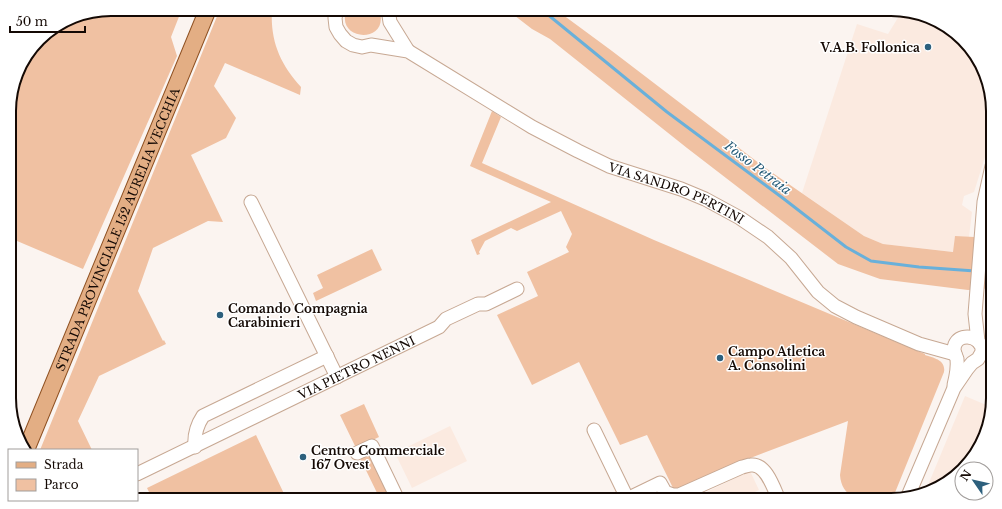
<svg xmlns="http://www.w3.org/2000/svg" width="1002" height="509" font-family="'Libre Baskerville',serif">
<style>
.built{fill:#fbeae0}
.green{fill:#f0c1a2}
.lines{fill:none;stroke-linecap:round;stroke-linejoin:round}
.stream{stroke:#69b0da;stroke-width:3}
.minor-casing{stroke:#c7a893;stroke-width:15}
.major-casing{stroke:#8f5122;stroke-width:18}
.minor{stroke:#fff;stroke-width:13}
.major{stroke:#e3ae84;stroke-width:16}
.poi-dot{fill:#2d607d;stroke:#fff;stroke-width:1.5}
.labels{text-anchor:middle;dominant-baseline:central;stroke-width:3;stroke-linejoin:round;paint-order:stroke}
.poi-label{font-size:12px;font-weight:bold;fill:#140904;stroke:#fff;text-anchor:start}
.street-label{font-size:12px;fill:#140904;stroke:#fff}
.water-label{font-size:13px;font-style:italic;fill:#255b78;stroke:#fff}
.rim{fill:none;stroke:#140904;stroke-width:2}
</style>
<rect width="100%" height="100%" fill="#fbf4f0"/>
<path class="built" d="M904 12 936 20 976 54 992 98V135L974 192 964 196 962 205 972 212 969 237H955L954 252 883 244 864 236 802 193 857 24 888 34 899 16Z
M965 396 991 407 982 443 947 483 926 490Z
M450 426 467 461 412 488 395 453Z
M750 471 759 490 739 500H690Z"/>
<path class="green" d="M111 9H182L171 37 177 56 83 269 10 238 9 104 19 66 44 35 72 17Z
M220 9H272C270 41 280 64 301 87L300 95 225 63 214 86 236 118 226 138 191 155 223 222 208 221 153 248 138 291 163 341 164 340 166 344 99 376 78 421 92 450H40Z
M347 9H379C392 45 333 42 347 9Z
M506 9H555L612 51 764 167 864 236 883 244 953 252 955 236 993 238V288L968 290 880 279 838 264 687 148 550 39 532 29Z
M492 111 501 117 482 163 654 240 925 354V355C934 358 946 360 944 372L892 500C871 500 842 504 840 475L848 421 753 457 674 490 647 435 620 445 579 362 532 385 497 315 538 296 527 272 569 252 566 247 572 234 561 211 517 231 511 228 485 241 479 252 480 254 477 255 471 240 551 202 470 166Z
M372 249 382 270 316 301 313 293 323 288 317 275Z
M364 404 379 437 356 448 340 415Z
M256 435 287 500H153L147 488Z
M370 453 389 494 380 499 360 458Z"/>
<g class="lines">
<path class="stream" d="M541 9 667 112 784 199 846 247 871 261 919 267 975 271
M982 272 993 273"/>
<g class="minor-casing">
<g id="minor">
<path id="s1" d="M337 9 335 18 336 27 340 34 346 41 353 45 362 47 371 45 408 51 532 127 578 151 609 166 681 189 705 199 740 218 768 237 791 258 818 292 835 306 856 317 919 344 955 354"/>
<path d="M388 9 390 22 408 51"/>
<path d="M251 202 337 377"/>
<path d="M954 385C956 377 958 367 957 359 956 356 954 353 954 349 955 336 969 334 978 341"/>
<path d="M594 430 628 500"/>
<path d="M195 447C194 436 197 425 203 416L327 356"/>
<path d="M357 453 372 446 398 500"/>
<path id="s2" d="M137 474 439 327 446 319 478 304H486L517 289"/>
<path d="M908 496 954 388 967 369 972 363 978 359 982 352V347L978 341 975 314 984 202 992 166"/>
<path d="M627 499 660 483 665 492 673 495H679L742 467C744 467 748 465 751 465 766 463 774 489 779 500"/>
</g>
</g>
<g class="major-casing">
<g id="major">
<path id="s3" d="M26 450 208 9"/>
</g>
</g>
<use href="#minor" class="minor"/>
<use href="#major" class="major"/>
</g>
<g class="poi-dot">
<circle cx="928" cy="47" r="4"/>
<circle cx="220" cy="315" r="4"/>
<circle cx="720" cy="358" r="4"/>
<circle cx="303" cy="457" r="4"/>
</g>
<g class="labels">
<g class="poi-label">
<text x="920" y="47" text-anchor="end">V.A.B. Follonica</text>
<text x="228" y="308">Comando Compagnia<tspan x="228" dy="14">Carabinieri</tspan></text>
<text x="728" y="351">Campo Atletica<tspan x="728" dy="14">A. Consolini</tspan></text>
<text x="311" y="450">Centro Commerciale<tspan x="311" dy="14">167 Ovest</tspan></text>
</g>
<g class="street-label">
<text stroke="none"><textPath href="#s1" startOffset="404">VIA SANDRO PERTINI</textPath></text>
<text stroke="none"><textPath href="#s3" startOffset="239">STRADA PROVINCIALE 152 AURELIA VECCHIA</textPath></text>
<text stroke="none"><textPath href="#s2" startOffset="244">VIA PIETRO NENNI</textPath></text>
</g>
<g class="water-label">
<text transform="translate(758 168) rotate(37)">Fosso Petraia</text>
</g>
</g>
<path d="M0 0H1002V509H0ZM111 16H891A95 95 0 0 1 986 111V398A95 95 0 0 1 891 493H111A95 95 0 0 1 16 398V111A95 95 0 0 1 111 16Z" fill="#fff" fill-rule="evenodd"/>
<path class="rim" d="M111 16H891A95 95 0 0 1 986 111V398A95 95 0 0 1 891 493H111A95 95 0 0 1 16 398V111A95 95 0 0 1 111 16Z"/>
<rect x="8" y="449" width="130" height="52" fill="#ffffff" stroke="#a19d9b"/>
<rect x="16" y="462" width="20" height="6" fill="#e3ae84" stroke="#a19d9b"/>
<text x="44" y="469" font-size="12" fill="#140904">Strada</text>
<rect x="16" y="479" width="20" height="12" fill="#f0c1a2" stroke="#a19d9b"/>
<text x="44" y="489" font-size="12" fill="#140904">Parco</text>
<g transform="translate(974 481) rotate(304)"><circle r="19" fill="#ffffff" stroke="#a19d9b"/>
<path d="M0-3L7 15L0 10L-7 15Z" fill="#2d607d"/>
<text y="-6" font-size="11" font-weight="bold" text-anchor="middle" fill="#140904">N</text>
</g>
<path d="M10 26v6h75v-6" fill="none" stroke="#140904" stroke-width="2"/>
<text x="16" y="26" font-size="12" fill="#140904" stroke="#ffffff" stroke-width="3" paint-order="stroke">50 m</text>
</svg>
